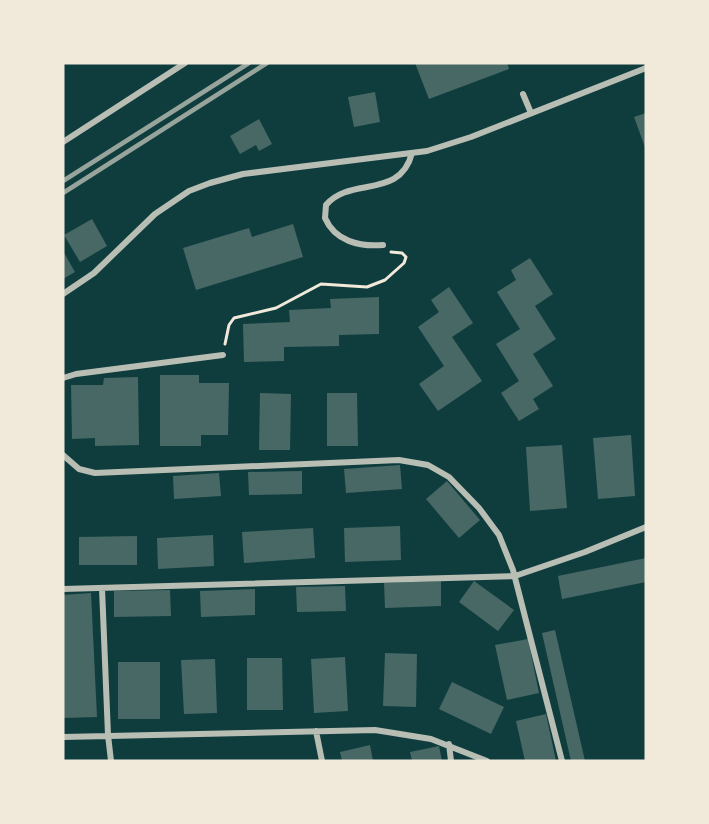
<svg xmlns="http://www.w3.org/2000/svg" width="709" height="824" font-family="Manrope,sans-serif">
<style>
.building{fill:#486865}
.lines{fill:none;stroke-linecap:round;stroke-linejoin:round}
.path{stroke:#f1e9da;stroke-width:3}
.minor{stroke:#b8beb3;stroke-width:6}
.rail{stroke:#97a49c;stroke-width:4.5}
</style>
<rect width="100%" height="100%" fill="#0f3d3e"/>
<path class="building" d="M415 63H507L509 69 429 99Z
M375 92 380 122 354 127 348 97Z
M646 113V150L634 117Z
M259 119 272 144 259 151 256 145 240 154 230 136Z
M92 219 107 246 80 262 64 235Z
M293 224 303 257 196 290 183 248 249 228 252 237Z
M63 251 75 272 63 279Z
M530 258 553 294 535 306 556 339 533 354 553 386 533 399 539 409 519 421 501 393 519 381 496 344 520 329 497 292 516 280 511 270Z
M449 287 473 323 452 337 482 381 438 411 419 384 444 366 418 327 439 312 431 300Z
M379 297V334L339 335V346L284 347V361L244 362 243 324 290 322 289 310 331 308 330 299Z
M160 375H199V383H229L228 435H201V446H160Z
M138 377 139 445 95 446V438L72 439 71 385H103L104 378Z
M260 393 291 394 290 450H259Z
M327 393H357L358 446H327Z
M631 435 635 496 598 499 593 438Z
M562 445 567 508 530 511 526 447Z
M400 465 402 489 346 493 344 469Z
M302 471V494L249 495 248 472Z
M219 473 221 496 174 499 173 476Z
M447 481 480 520 459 538 426 499Z
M400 526 401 560 345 562 344 528Z
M313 528 315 558 244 563 242 532Z
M213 535 214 566 158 569 157 538Z
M137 536V565H79V537Z
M646 558V582L562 599 558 576Z
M441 581V606L385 608 384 583Z
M474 581 514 610 498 631 459 602Z
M345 586 346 611 297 612 296 587Z
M255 589V615L201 617 200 591Z
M170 590 171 616 114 617V591Z
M91 593 97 717 63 718V595Z
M555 630 585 761H571L542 633Z
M528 639 539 693 507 700 495 645Z
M385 653 417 654 416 707 383 706Z
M345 657 348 711 314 713 311 659Z
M247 658H282L283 710H247Z
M215 659 217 713 184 714 181 660Z
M118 662H160V719H118Z
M452 682 504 707 491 734 439 709Z
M546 714 556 761H525L516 721Z
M370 745 373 761H342L340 752Z
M439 746 442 761H412L410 752Z"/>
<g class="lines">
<path class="path" d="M225 344 229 325 234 318 276 308 321 284 367 287 385 280 404 263 406 257 402 253 391 252"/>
<path class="minor" d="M523 94 531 113
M63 142 185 63
M383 245C359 247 335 241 325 218L326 205C350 176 400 200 412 153
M63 294 94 273 155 214 189 191 210 183 243 174 427 151 471 137 646 68
M63 378 76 374 223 355
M63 455 79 469 95 473 399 460 428 465 449 477 479 508 499 535 513 570 562 761
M102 588 108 735 111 761
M63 589 515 576 585 552 646 527
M316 731 322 761
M63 737 375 730 431 739 487 761
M449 744 451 761"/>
<path class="rail" d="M63 181 249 63
M63 193 267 63"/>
</g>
<rect width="709" height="824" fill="none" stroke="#f1e9da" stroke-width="129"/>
</svg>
